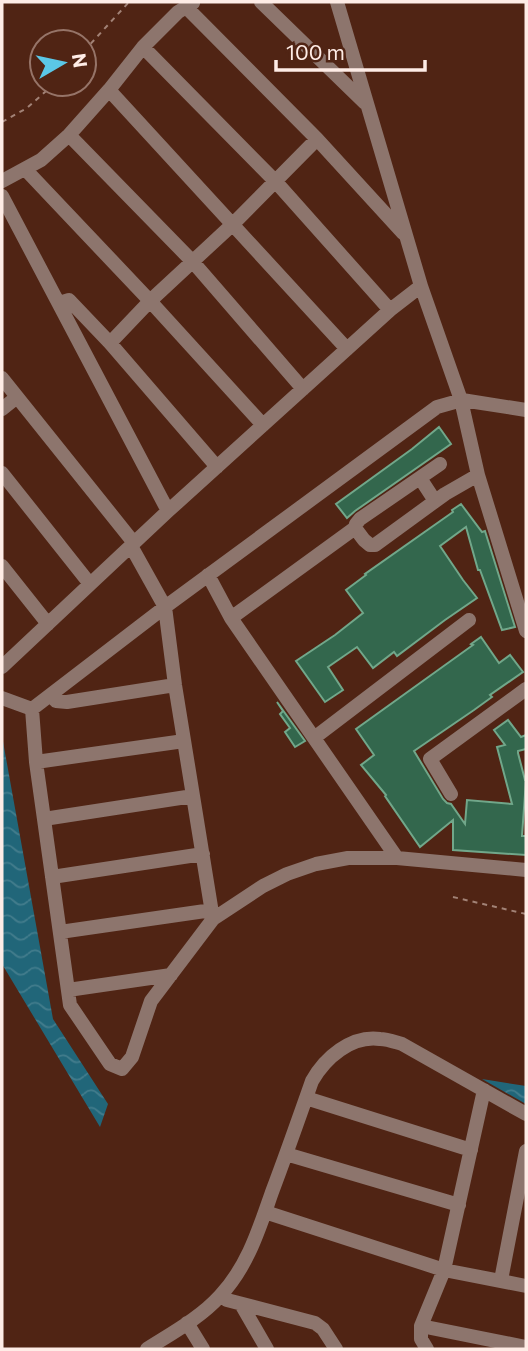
<svg xmlns="http://www.w3.org/2000/svg" width="528" height="1351" font-family="Commissioner,sans-serif">
<style>
.water{fill:url(#water-waves)}
.building{fill:#33674d;stroke:#71a78a;stroke-width:2}
.lines{fill:none;stroke-linecap:round;stroke-linejoin:round}
.path{stroke:#a28276;stroke-width:2;stroke-dasharray:5 5;stroke-linecap:butt}
.minor{stroke:#8d756d;stroke-width:14}
</style>
<defs>
<pattern id="water-waves" width="16" height="10" patternUnits="userSpaceOnUse" patternTransform="scale(1.75)"><rect width="16" height="10" fill="#216679"/><path d="M0 5q4-4 8 0t8 0" fill="none" stroke="#427c8c"/></pattern>
</defs>
<rect width="100%" height="100%" fill="#502414"/>
<path class="water" d="M2 736 53 1019 108 1104 100 1127 2 964Z
M482 1079 526 1086V1104Z"/>
<path class="building" d="M439 427 451 444 355 511 347 518 336 504 412 449Z
M461 504 482 532 485 531 515 627 502 630 480 570H478L466 527 440 546 463 580 477 598 445 620 397 656 394 652 373 668 357 647 328 667 343 690 325 702 296 661 335 635 363 613 346 590 366 575 365 574 453 512 452 510Z
M481 637 499 663 510 655 523 672 490 695 492 697 474 710 414 751 443 799 447 803 451 804 465 824 467 800 512 804 497 747 505 745 494 730 508 720 521 737 526 735V749L518 751V753L525 780H526L522 836H526V855L453 850V820L420 847 385 796 386 795 361 765 374 755 356 729 473 645 471 644Z
M277 702 305 741 295 747 285 732 290 728 280 714 283 711Z"/>
<g class="lines">
<path class="path" d="M84 51 129 2
M2 122 27 108 54 84
M453 897 526 914"/>
<path class="minor" d="M261 2 365 103
M337 2 421 286 461 400 478 475 526 631
M186 7 317 139 403 233
M143 47 276 182 390 310
M109 90 347 349
M69 135 193 262 303 389
M25 169 150 301 263 425
M2 181 41 160 69 135 109 90 143 47 178 12 193 3
M2 196 168 511
M59 303 69 300 110 343 150 301 233 224 317 139
M110 343 217 467
M2 378 134 543
M2 409 17 397
M440 464 360 519 356 524 355 528 364 540 370 545H375L445 494 478 475
M2 473 90 584
M420 478 435 501
M131 546 165 607 175 685 213 919
M2 566 48 624
M208 575 231 618 397 858
M231 618 355 528
M2 667 168 511 390 310 421 286
M52 695 56 701 67 702 175 685
M2 698 32 709
M32 709 36 762 70 1005 110 1064 122 1069 132 1057 151 1001 213 919 263 886 287 874 316 864 348 858H397L526 870
M32 709 165 607 437 407 462 400 526 410
M314 738 469 620
M36 762 184 741
M451 794 430 759 526 689
M44 819 193 796
M52 877 203 854
M60 932 212 910
M68 990 171 975
M484 1090 444 1270 526 1286
M306 1098 471 1150
M286 1154 459 1205
M265 1212 444 1270 421 1326V1339L427 1349
M501 1280 526 1151
M221 1295 227 1300 315 1323 323 1329 336 1349
M241 1304 267 1349
M187 1323 203 1349
M421 1326 526 1347
M147 1349C172 1333 200 1318 220 1296 248 1266 259 1229 272 1192 286 1155 299 1118 312 1081 325 1058 351 1035 380 1039 387 1039 395 1042 402 1044L526 1114"/>
</g>
<rect width="528" height="1351" fill="none" stroke="#feece6" stroke-width="7"/>
<g transform="translate(63 63) rotate(81)"><circle r="33" fill="#502414" stroke="#967468" stroke-width="2"/>
<path d="M0-5L12 26L0 18L-12 26Z" fill="#5bc7e7"/>
<text y="-10" font-size="19" font-weight="bold" text-anchor="middle" fill="#feece6">N</text>
</g>
<path d="M276 60v10h149v-10" fill="none" stroke="#feece6" stroke-width="3.5"/>
<text x="286" y="60" font-size="21" fill="#feece6" stroke="#502414" stroke-width="5" paint-order="stroke">100 m</text>
</svg>
